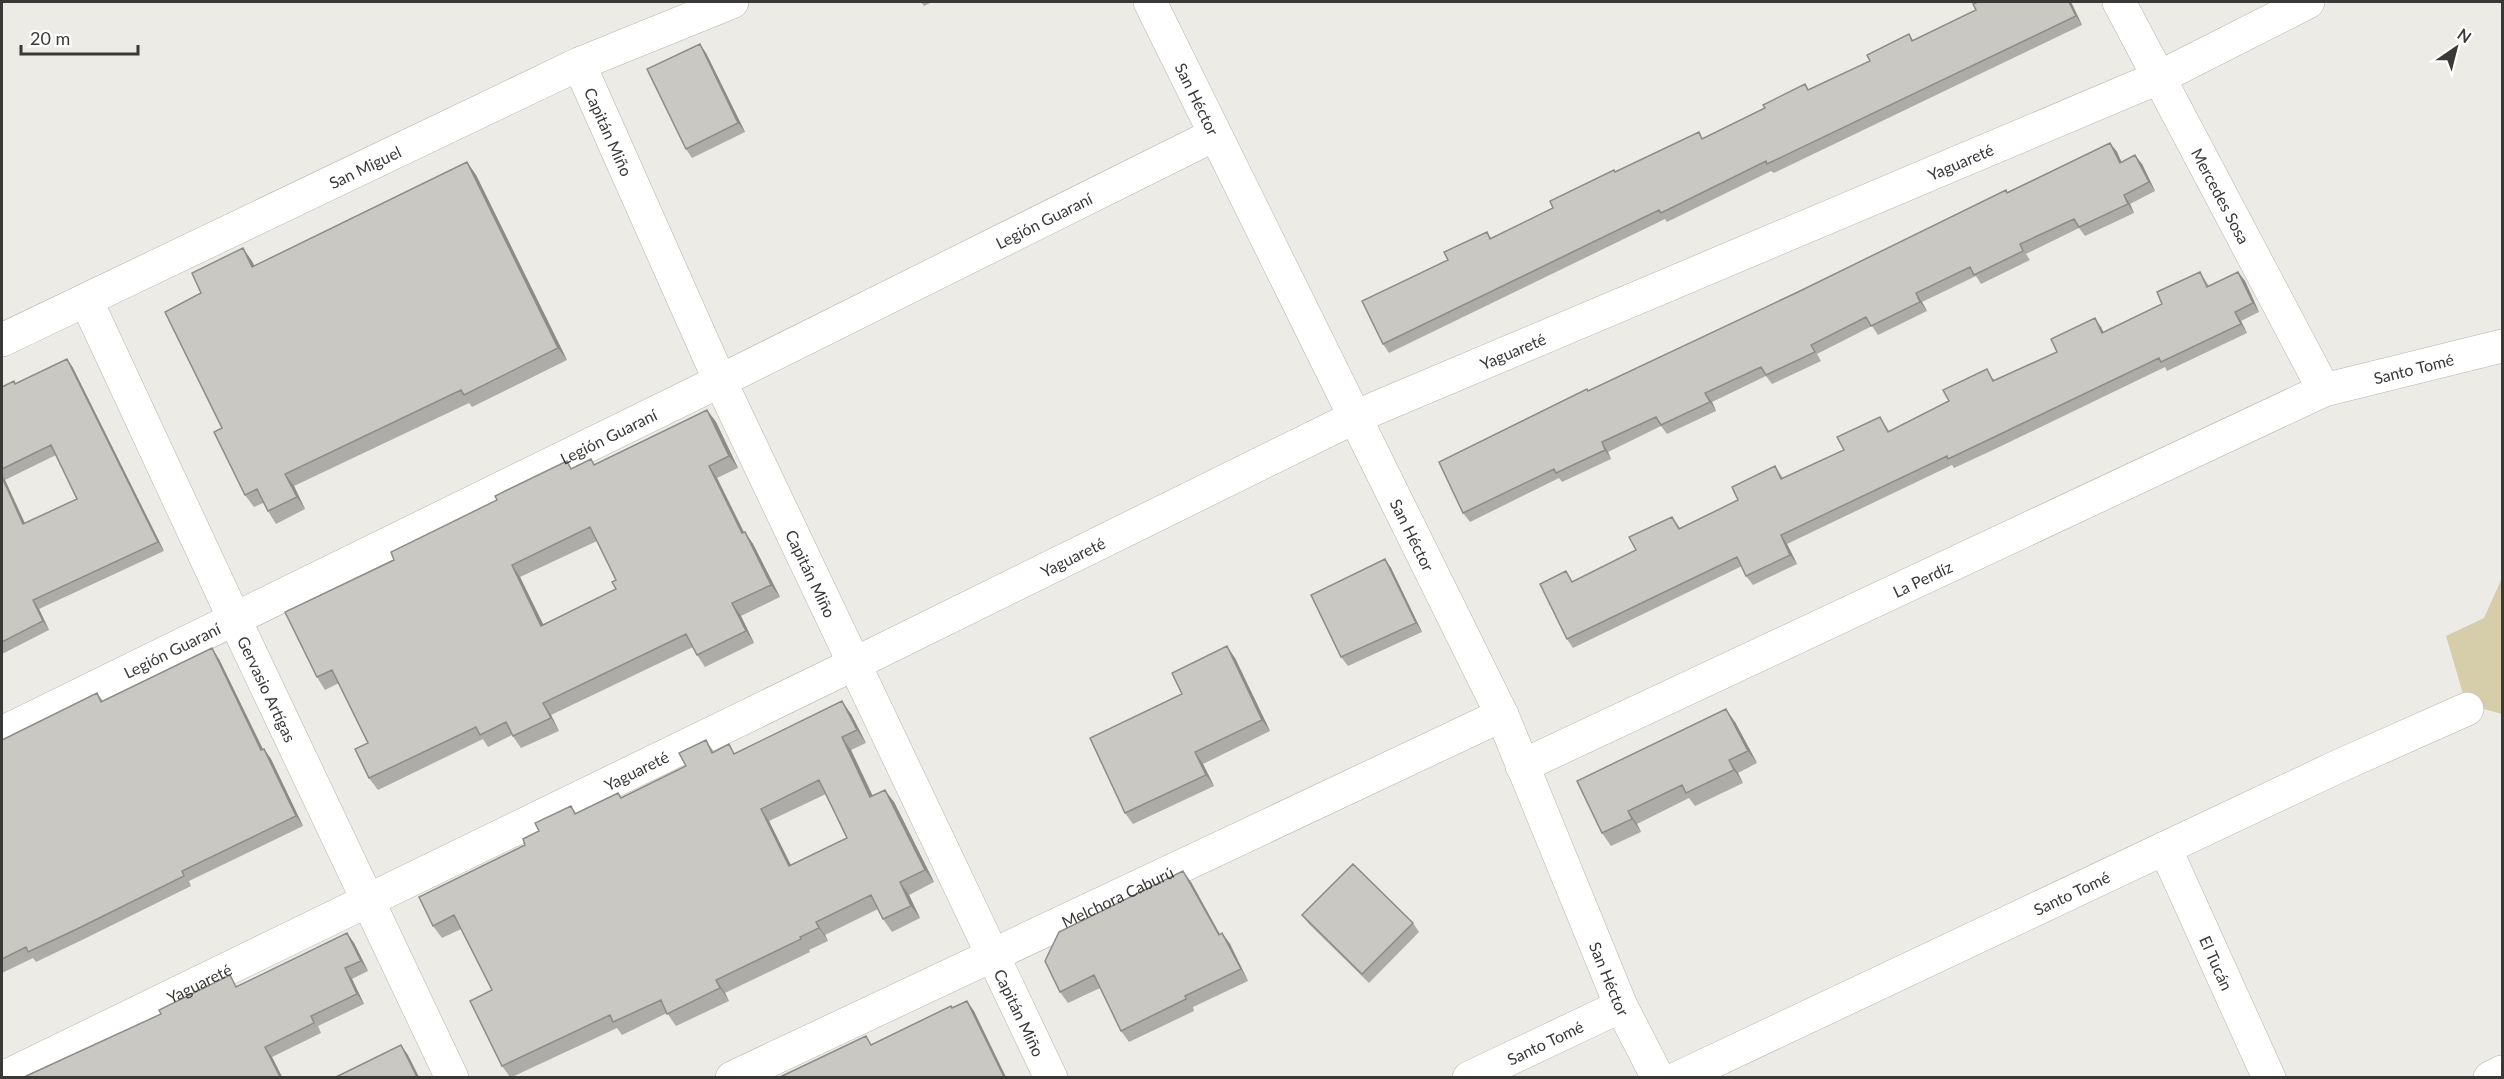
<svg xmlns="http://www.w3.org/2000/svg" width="2504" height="1079" font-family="Lato,sans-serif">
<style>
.green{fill:#d6cdab}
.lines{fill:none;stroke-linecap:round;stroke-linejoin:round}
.street-casing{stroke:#b6b4af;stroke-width:34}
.street{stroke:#fff;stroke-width:33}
.wall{fill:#aeaca8;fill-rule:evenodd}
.shaded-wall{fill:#8d8c88}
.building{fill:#cac8c3;stroke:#8d8c88;stroke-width:1.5;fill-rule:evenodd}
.labels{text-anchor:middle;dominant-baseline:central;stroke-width:4.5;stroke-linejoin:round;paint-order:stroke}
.street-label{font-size:16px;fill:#3a3937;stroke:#fff}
</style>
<rect width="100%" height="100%" fill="#ecebe5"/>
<path class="green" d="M2502 578V714L2466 704 2446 636 2484 618Z"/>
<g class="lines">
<g class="street-casing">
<g id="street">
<path id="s1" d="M1150 2 1502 715 1621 1006 1658 1078"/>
<path id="s2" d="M2119 2 2324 390"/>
<path id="s3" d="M579 64 720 381 1051 1078"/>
<path id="s4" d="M86 300 234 618 452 1078"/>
<path id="s5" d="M2 340 579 64 732 2"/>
<path id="s6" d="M2 733 720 381 1214 135"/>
<path id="s7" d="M1522 766 2324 390 2502 346"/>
<path id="s8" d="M2165 848 2269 1078"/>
<path id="s9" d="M3 1078 854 664 1355 417 2160 77 2308 2"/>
<path id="s10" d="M732 1078 1502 715"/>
<path id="s11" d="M1469 1078 1621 1006"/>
<path id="s12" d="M1678 1078 2339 766 2467 709"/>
<path d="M2490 1078 2502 1072"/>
</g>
</g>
<use href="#street" class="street"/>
</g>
<path class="wall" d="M921 2H932L924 6Z
M2071 2 2082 25 1774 173 1771 171 1667 222 1665 219 1389 353 1383 344 1448 260 1487 232 1491 238 1553 208 1616 172 1703 138 1765 108 1805 84 1809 90 1870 61 1909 34 1913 40Z
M706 53 745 132 692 158 686 149Z
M2110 143 2117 152 2121 162 2142 164 2155 191 2130 204 2134 213 2085 236 2079 228 2026 254 2030 260 1981 284 1976 276 1922 302 1927 311 1878 335 1872 326 1817 354 1821 361 1772 384 1766 376 1712 402 1716 411 1667 434 1661 426 1608 452 1611 459 1562 482 1559 478 1470 522 1463 513 1589 391Z
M467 162 476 175 567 360 472 407 469 403 294 486 305 509 276 524 268 511 263 503 254 507 245 495 222 428 243 248 254 266Z
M2200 272 2209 286 2238 272 2245 281 2259 312 2241 321 2247 333 2167 371 2165 367 1995 449 1954 468 1952 465 1787 544 1797 564 1753 585 1746 576 1742 566 1573 648 1567 639 1573 581 1636 550 1672 517 1680 528 1738 500 1775 466 1783 478 1844 450 1880 417 1889 431 1993 378 1995 381 2057 352 2101 327 2103 332 2162 304Z
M67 359 73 368 164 551 39 609 49 630 2 654V387L15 384ZM56 455 77 499 25 523 5 480Z
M707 410 716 422 738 468 717 478 744 532 753 544 780 597 741 616 754 643 705 667 697 655 693 647 551 715 559 731 521 748 512 735 488 747 483 739 378 790 369 778 368 743 339 683 325 690 317 677 394 560 591 459 595 465ZM597 541 616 580V589L543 625 520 577Z
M1385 559 1391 568 1422 632 1348 666 1341 657Z
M1235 658 1270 731 1203 764 1214 786 1133 824 1125 813 1182 694Z
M219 659 263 749H264L271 759 303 826 189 881 191 886 84 939 36 962 33 958 2 973V740L97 693 103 701Z
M851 714 866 743 851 750 873 796 894 802 934 882 909 895 920 918 892 932 883 919 878 909 825 935 828 941 809 950 810 952 725 993 729 1001 676 1026 667 1013 622 1035 617 1028 512 1077H510L502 1066 492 990 461 929 442 938 433 926 525 845 539 831 571 806 576 813 618 793 621 798 686 766 706 740 714 752 736 753ZM826 794 847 838 791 865 769 821Z
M1735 722 1757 763 1738 773 1743 783 1695 806 1689 798 1637 824 1641 832 1611 846 1602 833 1577 781Z
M1191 882 1220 934 1222 933 1230 944 1248 981 1193 1007 1194 1011 1129 1042 1121 1031 1100 988 1068 1003 1060 992Z
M1302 915 1413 923 1419 932 1369 983 1309 924Z
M347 933 354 943 368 971 352 979 364 1004 318 1026 321 1033 272 1057 282 1077H24L238 987Z"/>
<path class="shaded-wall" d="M2069 2H2071L2082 25 2076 16Z
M700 44 706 53 745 132 738 123Z
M2110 143 2117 152 2126 172 2120 163Z
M2135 155 2142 164 2155 191 2149 182Z
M467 162 476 175 567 360 558 348Z
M2124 195 2130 204 2134 213 2128 204Z
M243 248 252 261 261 279 252 267Z
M2238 272 2245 281 2259 312 2253 303Z
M1916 293 1922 302 1927 311 1920 302Z
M2235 312 2241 321 2247 333 2241 324Z
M2095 318 2101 327 2108 342 2102 333Z
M67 359 73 368 164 551 158 542Z
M1705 393 1712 402 1716 411 1710 402Z
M707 410 716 422 738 468 729 456Z
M1602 442 1608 452 1611 459 1605 450Z
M709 466 717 478 750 545 742 533Z
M285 474 294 486 305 509 297 497Z
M2 475 5 480 29 533 23 524 2 477Z
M745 532 753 544 780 597 771 585Z
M1781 535 1787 544 1797 564 1790 555Z
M1385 559 1391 568 1422 632 1416 623Z
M512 565 520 577 550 638 541 626Z
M33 600 39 609 49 630 43 621Z
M732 603 741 616 754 643 746 631Z
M1227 646 1235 658 1270 731 1262 720Z
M212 648 219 659 268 760 261 750Z
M842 701 851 714 866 743 857 730Z
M543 703 551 715 559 731 551 718Z
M1726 709 1735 722 1757 763 1748 751Z
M842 737 851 750 879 810 870 797Z
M264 749 271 759 303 826 296 816Z
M1195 752 1203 764 1214 786 1206 775Z
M1729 760 1738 773 1743 783 1734 770Z
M885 790 894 802 934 882 925 870Z
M761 809 769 821 797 878 789 866Z
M1628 811 1637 824 1641 832 1632 819Z
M1183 871 1191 882 1226 946 1219 935Z
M900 882 909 895 920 918 911 906Z
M816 922 825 935 828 941 819 928Z
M347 933 354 943 368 971 361 961Z
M1222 933 1230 944 1248 981 1241 969Z
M345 968 352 979 364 1004 357 994Z
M716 980 725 993 729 1001 720 988Z
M967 1001 974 1011 1006 1077H1004Z
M401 1045 408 1055 419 1077H417Z
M265 1047 272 1057 282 1077H280Z"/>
<path class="building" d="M1978 2H2069L2076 16 1767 164 1766 161 1661 213 1659 210 1383 344 1362 301 1448 260 1444 252 1487 232 1490 239 1553 208 1550 201 1614 170 1615 172 1699 132 1702 139 1765 108 1763 105 1805 84 1808 90 1870 61 1867 55 1909 34 1912 41 1976 10 1973 4Z
M700 44 738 123 686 149 647 69Z
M2110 143 2120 163 2135 155 2149 182 2124 195 2128 204 2079 227 2074 219 2020 244 2023 251 1974 275 1970 267 1916 293 1920 302 1871 326 1866 317 1811 345 1815 352 1766 375 1761 367 1705 393 1710 402 1661 425 1656 417 1602 442 1605 450 1556 473 1554 469 1463 513 1439 462 1587 389 1588 391 1798 292 2006 190 2007 193Z
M467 162 558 348 464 395 461 390 285 474 297 497 268 511 257 489 245 495 214 432 222 428 165 312 201 293 192 273 243 248 252 267Z
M2200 272 2207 287 2238 272 2253 303 2235 312 2241 324 2161 362 2159 358 1988 440 1948 459 1947 456 1781 535 1790 555 1746 576 1737 557 1567 639 1540 584 1566 571 1572 582 1636 550 1629 537 1672 517 1679 529 1738 500 1732 487 1775 466 1781 479 1844 450 1837 437 1880 417 1888 432 1949 401 1943 390 1987 369 1993 381 2057 352 2051 339 2095 318 2102 333 2162 304 2157 292Z
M67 359 158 542 33 600 43 621 2 642V477L23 524 77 499 51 445 2 469V387L14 381 15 384Z
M707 410 729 456 709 466 742 533 745 532 771 585 732 603 746 631 697 655 686 634 543 703 551 718 513 736 506 722 480 735 476 727 369 778 355 749 368 743 332 670 317 677 285 612 394 560 391 552 497 500 495 496 567 461 571 469 591 459 594 465ZM590 527 616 580 612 582 616 589 541 626 512 565Z
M1385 559 1416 623 1341 657 1311 595Z
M1227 646 1262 720 1195 752 1206 775 1125 813 1090 738 1182 694 1172 673Z
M212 648 261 750 264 749 296 816 182 871 184 876 77 929 28 952 26 947 2 959V740L97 693 101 702Z
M842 701 857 730 842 737 870 797 885 790 925 870 900 882 911 906 883 919 871 895 816 922 819 928 800 937 801 939 716 980 720 988 667 1014 661 1000 613 1022 610 1015 502 1066 470 1001 492 990 454 915 433 926 419 897 525 845 523 839 539 831 535 823 571 806 575 814 618 793 621 798 686 766 679 753 706 740 712 753 729 744 734 754ZM819 780 847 838 789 866 761 809Z
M1726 709 1748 751 1729 760 1734 770 1686 793 1682 785 1628 811 1632 819 1602 833 1577 781Z
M1353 864 1413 923 1362 974 1302 915Z
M1183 871 1219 935 1222 933 1241 969 1185 996 1186 999 1121 1031 1094 975 1060 992 1045 961 1059 932Z
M347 933 361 961 345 968 357 994 311 1016 314 1023 265 1047 280 1077H24L161 1014 159 1010 230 975 236 987Z
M967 1001 1004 1077H780L866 1036 871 1045 951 1006 952 1008Z
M401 1045 417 1077H336Z"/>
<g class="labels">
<g class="street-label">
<text stroke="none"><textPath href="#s1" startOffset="108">San Héctor</textPath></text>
<text stroke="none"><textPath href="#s3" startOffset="74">Capitán Miño</textPath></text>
<text stroke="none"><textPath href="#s9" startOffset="2162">Yaguareté</textPath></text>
<text stroke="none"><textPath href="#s5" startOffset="402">San Miguel</textPath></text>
<text stroke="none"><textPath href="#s2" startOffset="219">Mercedes Sosa</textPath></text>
<text stroke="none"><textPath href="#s6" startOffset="1161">Legión Guaraní</textPath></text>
<text stroke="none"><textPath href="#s9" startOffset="1676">Yaguareté</textPath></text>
<text stroke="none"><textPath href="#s7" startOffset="978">Santo Tomé</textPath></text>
<text stroke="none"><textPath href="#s6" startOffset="675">Legión Guaraní</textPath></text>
<text stroke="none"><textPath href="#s1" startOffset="594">San Héctor</textPath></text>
<text stroke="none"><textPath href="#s9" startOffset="1190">Yaguareté</textPath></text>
<text stroke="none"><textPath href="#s3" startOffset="560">Capitán Miño</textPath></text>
<text stroke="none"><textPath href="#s7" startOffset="442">La Perdíz</textPath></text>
<text stroke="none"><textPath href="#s6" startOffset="189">Legión Guaraní</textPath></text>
<text stroke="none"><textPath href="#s4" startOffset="429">Gervasio Artígas</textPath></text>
<text stroke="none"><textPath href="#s9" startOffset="704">Yaguareté</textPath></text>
<text stroke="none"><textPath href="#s12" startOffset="435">Santo Tomé</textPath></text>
<text stroke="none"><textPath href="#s10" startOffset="426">Melchora Caburú</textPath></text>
<text stroke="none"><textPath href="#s8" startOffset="126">El Tucán</textPath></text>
<text stroke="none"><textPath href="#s1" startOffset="1080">San Héctor</textPath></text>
<text stroke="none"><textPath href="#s9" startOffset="218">Yaguareté</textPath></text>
<text stroke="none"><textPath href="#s3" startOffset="1046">Capitán Miño</textPath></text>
<text stroke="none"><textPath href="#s11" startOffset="84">Santo Tomé</textPath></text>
</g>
</g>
<rect width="2504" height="1079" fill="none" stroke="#3a3937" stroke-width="6"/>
<g transform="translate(2456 48) rotate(35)" stroke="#ffffff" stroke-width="4.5" paint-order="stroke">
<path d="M0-4.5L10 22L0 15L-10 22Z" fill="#3a3937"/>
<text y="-9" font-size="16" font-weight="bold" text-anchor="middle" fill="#3a3937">N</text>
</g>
<path d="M21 45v9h117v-9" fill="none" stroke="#3a3937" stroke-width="3"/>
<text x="30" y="45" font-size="18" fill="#3a3937" stroke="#ffffff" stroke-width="4.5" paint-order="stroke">20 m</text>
</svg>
